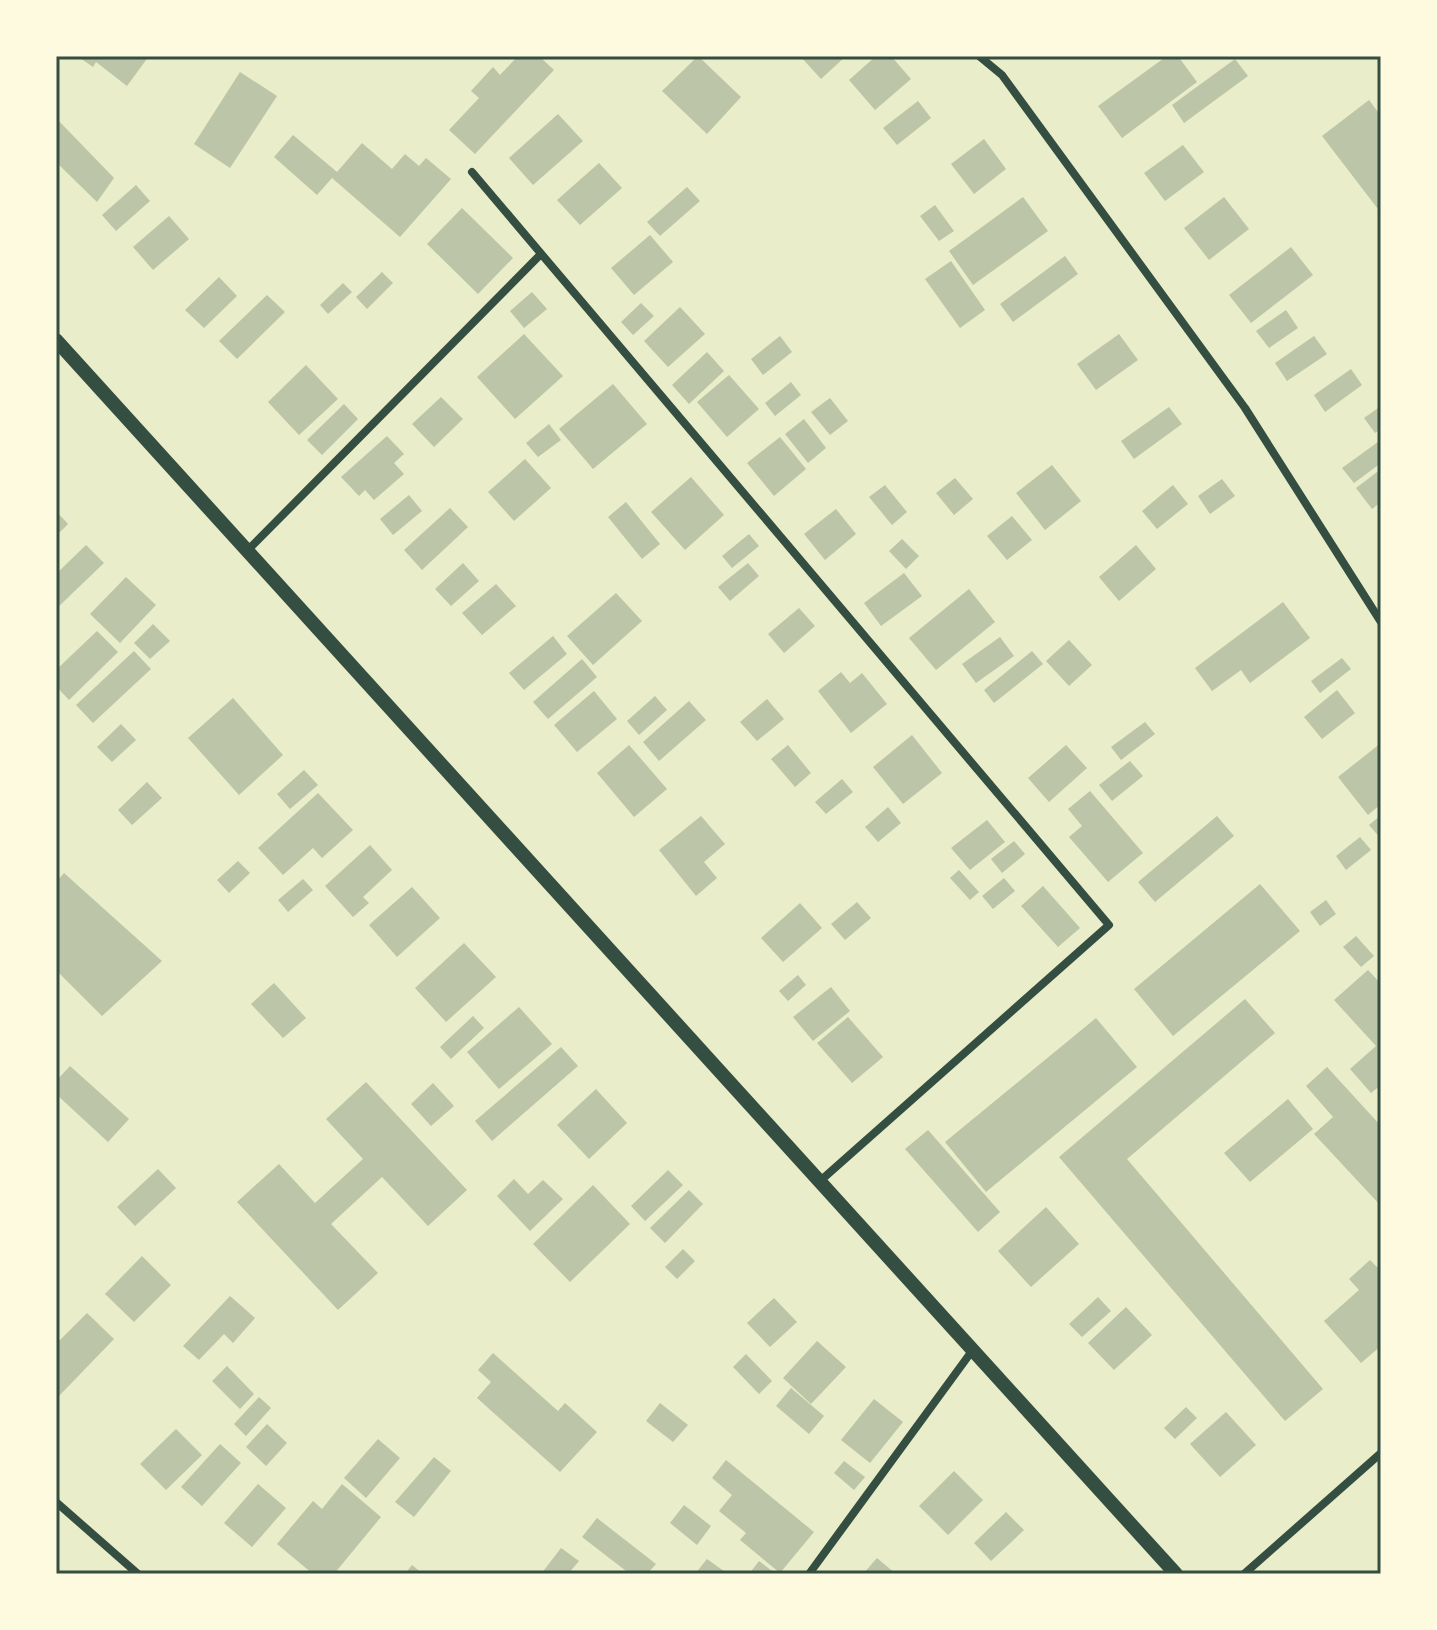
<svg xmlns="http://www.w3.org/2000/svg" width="1437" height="1630" font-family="Arial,sans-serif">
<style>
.building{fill:#bcc5a7}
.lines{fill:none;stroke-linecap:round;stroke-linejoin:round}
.minor{stroke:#344e41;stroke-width:8}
.tertiary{stroke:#344e41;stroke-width:14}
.neatline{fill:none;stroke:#344e41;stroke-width:3}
</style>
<rect width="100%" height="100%" fill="#e9edc9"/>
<path class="building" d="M77 56H149L127 86 96 62 93 67Z
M518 56H539L554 70 475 154 449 130 479 98 471 91 493 67 500 75Z
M698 56 741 97 707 134 662 91Z
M800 56H846L821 79Z
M876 56H891L911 79 875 110 849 80Z
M1167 56H1178L1197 82 1122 138 1098 106Z
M1235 59 1248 76 1184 123 1172 105Z
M240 72 277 96 230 168 194 144Z
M1369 100 1381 116V213L1322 136Z
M918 101 931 118 897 145 883 128Z
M558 114 583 141 533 185 509 158Z
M56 118 114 178 97 202 56 162Z
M293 135 337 172 362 143 392 169 405 154 419 166 426 158 451 179 400 237 332 178 317 195 274 157Z
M984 139 1006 169 974 194 951 164Z
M1183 145 1204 172 1165 201 1144 173Z
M599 163 622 188 580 225 557 200Z
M136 185 150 201 116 231 102 215Z
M687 187 700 201 660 236 647 222Z
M1023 197 1048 231 973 285 949 251Z
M1224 197 1249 229 1209 260 1184 228Z
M935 205 954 231 939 241 920 216Z
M462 208 513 258 478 294 427 244Z
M169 216 189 239 153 270 133 247Z
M650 235 673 262 634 295 611 268Z
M1291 247 1313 275 1251 323 1229 295Z
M1065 256 1078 274 1013 322 1000 304Z
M951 261 985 310 960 328 925 279Z
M382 272 393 283 367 309 356 297Z
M219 277 237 296 204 328 185 310Z
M343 283 352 292 328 314 320 305Z
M532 292 547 309 524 328 510 311Z
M267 295 285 312 237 359 219 341Z
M641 303 654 316 633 335 621 322Z
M680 307 705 334 668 367 644 341Z
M1286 310 1298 328 1269 348 1256 331Z
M524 334 563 376 515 419 477 377Z
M1119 334 1138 360 1096 390 1077 364Z
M780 336 792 352 763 375 751 359Z
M1314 336 1327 354 1287 381 1275 363Z
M707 352 724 371 689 404 672 385Z
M306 365 338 399 299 435 268 402Z
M1351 369 1362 385 1325 412 1314 395Z
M729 375 759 409 727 437 697 402Z
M791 382 801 395 775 416 765 403Z
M613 384 647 424 593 469 559 429Z
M441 397 463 419 434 447 412 424Z
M830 398 848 421 830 435 811 412Z
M344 404 358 419 322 455 307 440Z
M1381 406V429L1375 433 1364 418Z
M1169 407 1182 424 1134 459 1121 441Z
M804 419 826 448 808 463 785 434Z
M549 424 561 440 538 457 526 443Z
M387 436 404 454 394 463 404 474 374 500 365 490 359 496 341 477Z
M780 437 806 469 774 496 747 463Z
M1378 442 1381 447V463L1354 483 1342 468Z
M525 459 551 488 514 521 488 492Z
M1052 465 1081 501 1045 530 1016 493Z
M1381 469V502L1372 509 1356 488Z
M691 477 724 515 685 550 651 512Z
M955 478 973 499 954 515 936 493Z
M1222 479 1235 496 1210 514 1198 496Z
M885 485 907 512 892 525 869 497Z
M1173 485 1188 504 1157 529 1142 511Z
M409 495 422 511 393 535 380 519Z
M626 502 660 544 642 559 608 517Z
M450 508 468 527 422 570 404 550Z
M836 509 856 534 825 560 804 534Z
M56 511 68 524 56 536Z
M1012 516 1032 540 1007 560 987 536Z
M749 534 759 546 732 568 722 556Z
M902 539 919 556 906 569 889 551Z
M86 545 104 563 56 609V574Z
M1136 545 1156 569 1119 601 1099 577Z
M463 563 479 581 451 606 435 589Z
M748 563 759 576 730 601 718 587Z
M904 573 922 596 881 626 864 603Z
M126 577 156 605 120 643 90 614Z
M496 584 516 606 482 635 462 613Z
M969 589 995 622 936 670 909 638Z
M616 593 642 621 593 665 567 636Z
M1283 602 1310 638 1250 683 1241 670 1212 691 1195 668Z
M799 608 815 626 784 653 768 634Z
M153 624 170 641 150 659 134 643Z
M97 631 118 652 69 700 56 686V670Z
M553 636 567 654 524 690 509 673Z
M1000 637 1014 656 976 683 962 664Z
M1069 640 1092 665 1069 686 1046 661Z
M134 651 151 669 93 723 76 705Z
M1032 651 1043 664 994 703 984 690Z
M1342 658 1351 669 1320 693 1311 681Z
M582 659 597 677 548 719 533 702Z
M841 672 850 683 862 673 887 704 851 733 818 691Z
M1337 690 1355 713 1322 739 1304 717Z
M594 691 617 719 577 752 554 725Z
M655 696 667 710 639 735 627 721Z
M233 698 283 755 239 795 188 738Z
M767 699 784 719 757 741 740 722Z
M689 701 706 720 659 761 643 742Z
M1145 722 1155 734 1121 760 1111 747Z
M121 724 136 740 112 762 97 747Z
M912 735 942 773 903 804 873 767Z
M1381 743V804L1368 815 1338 777Z
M629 745 667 789 634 817 597 773Z
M788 745 811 773 795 787 771 759Z
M1066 745 1087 768 1049 802 1028 778Z
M1130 761 1143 776 1112 801 1099 785Z
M304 770 318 785 290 809 277 794Z
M842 779 853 792 826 814 815 802Z
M147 782 162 798 132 825 118 810Z
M1090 791 1143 853 1108 882 1069 837 1082 826 1068 809Z
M318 793 353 830 322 858 313 848 283 875 258 848Z
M888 807 901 823 878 842 865 827Z
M1381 815V839L1369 825Z
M701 816 725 844 704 862 717 878 696 896 659 850Z
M1217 816 1234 836 1155 902 1138 882Z
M987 820 1005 842 970 870 951 848Z
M1360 837 1371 850 1346 870 1336 856Z
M1014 841 1025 854 1002 873 991 859Z
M370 845 392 870 363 897 369 903 353 917 325 886Z
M238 861 250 873 229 893 217 880Z
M959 870 979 892 970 900 950 878Z
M64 873 162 961 102 1016 56 970V882Z
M1004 878 1015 891 993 909 982 896Z
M303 879 313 890 288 912 278 900Z
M1260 884 1300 931 1173 1036 1134 989Z
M1043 886 1080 928 1058 947 1021 906Z
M412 887 440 918 397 957 369 925Z
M1326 900 1336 914 1320 926 1310 912Z
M857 902 871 918 845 940 831 924Z
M800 903 822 928 783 962 761 938Z
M1356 936 1374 956 1361 967 1343 947Z
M464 943 496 977 446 1022 415 988Z
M1368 970 1381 984V1085L1371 1093 1350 1069 1376 1046 1334 1000Z
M798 975 806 985 788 1001 779 991Z
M274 983 306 1018 283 1038 251 1004Z
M831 987 850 1011 813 1041 793 1017Z
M1245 999 1275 1033 1127 1159 1323 1389 1285 1421 1059 1157Z
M519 1007 552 1044 499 1089 467 1052Z
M473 1016 484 1028 451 1059 440 1047Z
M848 1017 883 1057 852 1083 817 1043Z
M1096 1018 1137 1067 986 1192 945 1142Z
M561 1047 578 1066 492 1141 475 1121Z
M70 1066 129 1119 108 1142 56 1094V1081Z
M1327 1067 1381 1126V1206L1314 1134 1333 1117 1306 1086Z
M366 1082 467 1190 428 1226 382 1177 331 1224 378 1273 338 1310 237 1202 279 1164 315 1203 363 1159 326 1119Z
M433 1083 454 1106 431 1126 411 1104Z
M596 1089 627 1123 589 1159 557 1125Z
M1288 1099 1313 1129 1250 1182 1224 1153Z
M928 1130 1000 1212 978 1232 905 1149Z
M158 1169 176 1188 135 1226 117 1207Z
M668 1170 683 1185 645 1221 631 1206Z
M514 1179 528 1194 543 1180 563 1199 530 1231 497 1196Z
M593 1185 630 1224 570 1282 533 1244Z
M689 1190 703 1204 665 1243 650 1228Z
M1046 1207 1079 1244 1031 1287 998 1251Z
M683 1249 695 1261 677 1279 665 1267Z
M142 1256 171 1285 134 1322 105 1294Z
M1370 1260 1378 1268 1381 1265V1346L1361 1363 1324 1321 1359 1290 1349 1279Z
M230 1296 255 1318 233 1343 224 1334 199 1360 183 1346Z
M1098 1297 1111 1311 1082 1337 1069 1324Z
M774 1298 797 1322 770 1347 747 1323Z
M1126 1307 1152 1335 1114 1370 1088 1343Z
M87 1313 114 1339 59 1396 56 1393V1344Z
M817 1341 846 1367 811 1404 783 1378Z
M493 1353 558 1411 565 1403 597 1432 560 1472 477 1398 491 1382 478 1370Z
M746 1354 772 1381 759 1394 733 1367Z
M227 1366 254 1394 240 1409 212 1381Z
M791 1388 824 1416 809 1434 776 1406Z
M259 1397 271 1408 246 1436 234 1424Z
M874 1399 903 1422 870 1463 841 1440Z
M660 1403 688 1425 673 1442 646 1421Z
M1186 1407 1197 1418 1175 1439 1164 1428Z
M1226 1412 1256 1445 1220 1477 1190 1444Z
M267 1424 287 1443 266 1466 246 1447Z
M176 1429 202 1455 166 1490 140 1464Z
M378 1439 400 1458 366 1498 344 1478Z
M220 1444 241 1463 202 1506 181 1487Z
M434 1457 451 1471 414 1517 395 1502Z
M726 1460 814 1532 780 1573 740 1540 746 1533 719 1511 732 1495 712 1478Z
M844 1461 865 1477 854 1490 834 1473Z
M954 1471 983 1500 948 1535 919 1506Z
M258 1484 286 1508 252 1547 224 1523Z
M342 1484 381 1517 334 1574H313L277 1544 313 1501 322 1509Z
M684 1505 711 1526 697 1545 670 1523Z
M1006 1512 1024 1530 991 1561 974 1543Z
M597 1518 656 1564 647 1574H630L582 1537Z
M561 1548 579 1561 568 1574H541Z
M877 1558 896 1574H863Z
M707 1559 728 1574H695Z
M759 1561 776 1574H749Z
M412 1565 423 1574H405Z"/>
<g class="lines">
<path class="minor" d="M979 56 1002 75 1245 408 1381 622
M472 172 1109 925 819 1182
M247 551 541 254
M56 1502 138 1574
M809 1574 972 1351
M1244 1574 1381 1453"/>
<path class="tertiary" d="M56 340 1176 1574"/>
</g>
<rect width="1437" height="1630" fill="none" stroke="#fefae0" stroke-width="116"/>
<rect x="58" y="58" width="1321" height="1514" class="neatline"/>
</svg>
